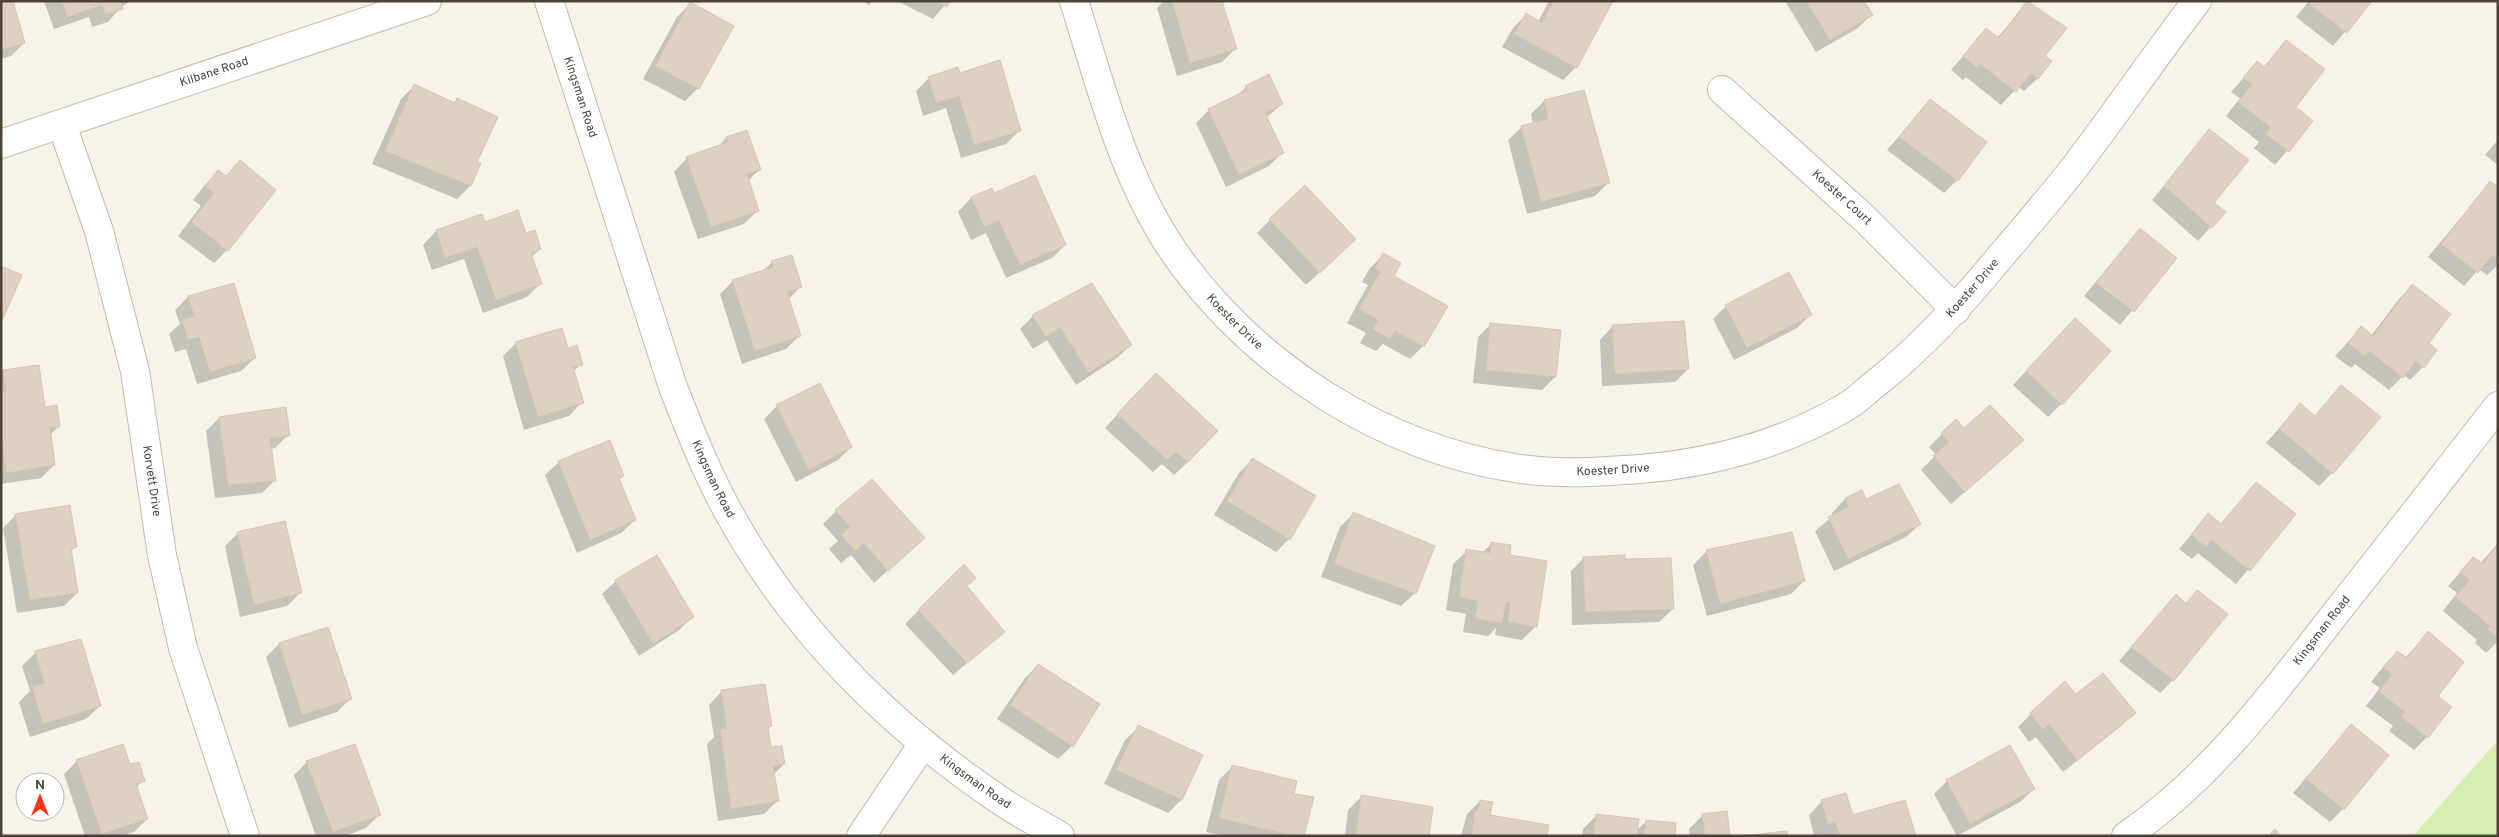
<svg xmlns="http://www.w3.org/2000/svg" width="2499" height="837" font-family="Overpass,sans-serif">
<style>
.green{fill:#d4efaf}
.shadow{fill:#0003}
.building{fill:#ddd1c1;stroke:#d5c6b0}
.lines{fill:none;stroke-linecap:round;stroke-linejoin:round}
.minor-casing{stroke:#c4baab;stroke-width:30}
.minor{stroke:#fff;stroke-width:28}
.labels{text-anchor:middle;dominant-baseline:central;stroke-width:4.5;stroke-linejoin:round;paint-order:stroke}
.street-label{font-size:12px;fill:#4c4337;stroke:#fff}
</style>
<rect width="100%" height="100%" fill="#f7f2ea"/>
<path class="green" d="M2498 740V836H2413Z"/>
<path class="shadow" d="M1 1 24 43 11 56 1 59Z
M44 1H131L121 7 108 22 92 27 89 17 54 29Z
M863 1H872L869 5Z
M897 1H948L933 19Z
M1164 1H1221L1235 49 1222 62 1177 76 1157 8Z
M1549 1H1612L1576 67 1563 80 1502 47 1513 28 1526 15 1538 22Z
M1785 1H1863L1871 15 1858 28 1816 52Z
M2309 1H2371L2333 46 2296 17Z
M2028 2 2065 28 2043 56 2038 78 2024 91 2018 87 2001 105 1966 77 1963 80 1951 70 1986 30 1997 38Z
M691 3 698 88 685 101 643 79 677 17Z
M2286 42 2294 107 2312 121 2275 165 2254 148 2259 142 2226 116 2240 98 2231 92 2257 63 2263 68Z
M959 75 1020 130 1006 144 961 158 946 108 923 116 916 91 929 78Z
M414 86 453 103 457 100 476 162 480 164 470 186 457 199 372 164 401 99Z
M1246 87 1282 104 1266 118 1282 153 1269 166 1226 187 1196 123 1209 110 1235 98Z
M1544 101 1608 183 1595 196 1527 214 1508 140 1522 127 1533 124 1531 114Z
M1930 101 1957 180 1944 193 1887 150Z
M2210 131 2212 203 2224 212 2198 241 2152 200Z
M746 132 759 170 748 181 758 210 744 224 698 239 674 172 687 158 718 147 726 138Z
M2498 140V165L2485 155Z
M240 161 227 250 214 263 178 236 201 206 193 200 205 185 218 172 225 177Z
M2490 183 2498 189V265L2487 275 2479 269 2464 286 2428 257Z
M992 190 994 195 1065 245 1052 258 1006 278 986 233 971 240 958 212 971 198Z
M481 216 484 223 525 234 540 249 531 257 540 284 527 297 483 313 464 259 432 270 423 245 436 231Z
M1270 220 1341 252 1306 285 1257 233Z
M2140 229 2175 258 2120 325 2084 296Z
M1383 255 1423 346 1410 359 1383 344 1376 351 1360 343 1366 333 1347 323 1368 285 1362 282 1370 268Z
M772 262 801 286 788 300 799 336 786 349 742 364 720 294 733 281 762 272Z
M2412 286 2427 343 2423 367 2410 380 2404 375 2389 390 2355 364 2351 368 2335 356 2361 328 2371 336 2399 299Z
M188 297 255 358 241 371 197 384 186 349 175 352 169 334 180 324 175 310Z
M1726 306 1811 314 1797 328 1734 360 1713 319Z
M1033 316 1131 345 1117 358 1076 385 1047 340 1033 349 1020 329Z
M1491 324 1555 377 1542 390 1473 383 1478 337Z
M1613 326 1688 369 1675 382 1602 386 1600 340Z
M2062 333 2061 404 2048 417 2013 385Z
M516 343 581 364 573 372 582 402 569 416 524 430 503 356Z
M4 371 44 408 59 426 50 435 54 465 41 478 1 484V373Z
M2342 386 2332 473 2319 486 2266 443 2300 405 2314 417Z
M1142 388 1188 462 1174 475 1162 464 1153 472 1105 428Z
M777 406 851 447 838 460 796 482 764 419Z
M219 418 288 435 275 448 271 449 275 480 262 493 215 498 206 431Z
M1964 430 2009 453 1951 504 1921 470 1936 455 1929 447 1942 434Z
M1252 460 1289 539 1276 552 1214 515 1239 473Z
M559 462 623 475 619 480 635 520 621 533 577 553 545 475Z
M2256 483 2294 514 2236 584 2198 553 2192 559 2179 549 2208 515 2220 525Z
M1861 492 1865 501 1920 524 1906 537 1834 571 1815 531 1833 516 1832 513 1845 499Z
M836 511 923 538 874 583 851 555 841 563 829 549 838 541 823 524Z
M1353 514 1415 593 1401 606 1321 577 1340 527Z
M16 515 75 547 70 552 77 593 64 606 17 613 3 528Z
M238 533 300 593 287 606 240 617 225 546Z
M1492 543 1508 556 1536 626 1522 640 1495 635 1496 628 1488 636 1463 632 1466 614 1446 610 1453 564 1467 551 1482 553Z
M2498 543V641L2486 653 2475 643 2477 640 2443 611 2457 593 2448 586 2473 558 2480 564Z
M1706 552 1804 581 1791 594 1707 616 1693 565Z
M657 557 692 617 679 630 639 656 602 594 616 581Z
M1584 558 1624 560 1673 609 1659 622 1572 625 1571 571Z
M964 566 975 578 966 587 1004 632 953 675 905 624Z
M2197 592 2173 680 2160 693 2119 661 2176 596 2185 604Z
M2428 633 2436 696 2427 737 2414 750 2389 731 2393 726 2366 706 2380 688 2371 682 2384 666 2397 652 2405 658Z
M279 644 350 699 337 712 289 728 266 657Z
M36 652 100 706 86 719 30 737 19 702 30 691 22 666Z
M1038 665 1072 746 1058 759 997 719 1025 678Z
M722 691 771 726 767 729 770 748 784 764 773 775 777 801 764 814 718 821 707 744 714 737 709 705Z
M2075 696 2134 713 2121 726 2063 772 2036 737 2029 742 2018 727 2031 714Z
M2351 725 2343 809 2330 822 2293 793Z
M1139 727 1181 800 1168 813 1104 784 1125 740Z
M77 761 143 780 136 788 147 819 134 832 122 836H85L64 774Z
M307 762 379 815 366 828 345 836H316L294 775Z
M1233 766 1292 795 1303 836H1225L1206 832 1219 780Z
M1947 781 2034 789 2020 802 1957 836 1934 794Z
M1361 797 1428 836H1345L1348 810Z
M1480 801 1489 816 1545 836H1461L1467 814Z
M1822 801 1852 817 1915 836H1823L1822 834 1814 836 1809 815Z
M1703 815 1729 836H1690L1689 829Z
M1596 816 1636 831 1647 821 1673 836H1582L1583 829Z"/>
<path class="building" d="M1 1H13L25 43 1 50Z
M62 1H120L123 9 105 15 102 5 67 17Z
M936 1H950L947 7Z
M1172 1H1222L1237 49 1190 63Z
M1554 1H1613L1577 68 1514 34 1526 13 1542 23Z
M1806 1H1864L1873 15 1830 40Z
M2027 1 2067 28 2045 56 2052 61 2038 79 2031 73 2016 92 1980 64 1977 68 1963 56 1986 28 1999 38Z
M2310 1H2372L2347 33 2309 4Z
M690 2 734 26 699 89 655 66Z
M2286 40 2325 69 2296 107 2313 121 2289 152 2266 134 2271 128 2238 102 2252 84 2243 78 2257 61 2264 67Z
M1000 60 1021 131 974 145 959 96 936 103 928 77 958 67 960 73Z
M1269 74 1283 104 1265 113 1284 153 1239 175 1208 109 1247 90 1245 86Z
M414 84 455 103 457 98 498 117 477 162 481 163 471 186 385 151Z
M1584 90 1610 183 1541 202 1521 126 1548 119 1544 100Z
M1930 99 1987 142 1958 181 1899 137Z
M2209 129 2249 160 2214 203 2226 212 2212 228 2164 186Z
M747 130 761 170 747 174 759 211 711 227 686 157 728 142 726 137Z
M240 160 276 190 228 251 191 222 214 193 205 186 218 170 226 176Z
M1035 175 1066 245 1020 265 999 221 984 227 971 197 992 188 994 193Z
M2490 181 2498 187V260L2492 255 2478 273 2441 244Z
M1305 185 1356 239 1320 273 1269 219Z
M518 210 526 233 535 230 541 249 531 253 542 284 496 300 477 247 445 258 436 230 482 214 485 222Z
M2140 228 2177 258 2134 312 2096 283Z
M1383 253 1401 263 1394 276 1448 306 1424 347 1395 331 1390 339 1373 329 1378 320 1359 309 1380 272 1375 268Z
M792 255 802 287 787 292 801 336 755 351 732 280 773 267 771 261Z
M1 266 22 275 2 321 1 320Z
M1789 272 1812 315 1747 348 1725 305Z
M234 283 256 358 210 372 199 337 188 340 182 320 194 316 188 296Z
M1092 283 1132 345 1089 373 1060 327 1046 337 1032 315Z
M2412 284 2451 314 2429 343 2437 350 2424 368 2416 361 2403 378 2369 351 2365 356 2348 343 2361 326 2373 336Z
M2075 318 2111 351 2062 405 2026 371Z
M1684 321 1689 369 1615 374 1612 325Z
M1490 323 1561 330 1556 377 1486 370Z
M562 328 568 348 577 345 583 365 573 367 584 403 538 417 515 342Z
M39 365 45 407 57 405 60 427 50 428 55 465 6 473 1 439V392L6 391 3 370Z
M1156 373 1218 431 1188 462 1176 452 1167 460 1117 414Z
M820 383 852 447 809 470 776 405Z
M2341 385 2381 417 2333 474 2279 429 2300 403 2315 416Z
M1990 405 2024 440 1965 492 1933 456 1949 442 1941 433 1956 419 1964 428Z
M286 407 290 436 270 438 276 481 228 485 219 417Z
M610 440 624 476 619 478 636 520 590 540 558 461Z
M1252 458 1316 496 1290 540 1227 501Z
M872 479 925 538 888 571 864 543 855 551 841 535 850 527 835 510Z
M2256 482 2296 514 2250 571 2211 540 2206 547 2191 535 2208 513 2221 524Z
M1899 484 1921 524 1848 559 1828 517 1848 507 1845 498 1862 490 1866 499Z
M70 505 77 547 71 549 78 593 30 600 15 514Z
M1353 512 1435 546 1416 594 1334 564Z
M285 521 302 593 254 605 237 532Z
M1792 532 1805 581 1720 604 1706 550Z
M1491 542 1511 545 1510 555 1547 561 1537 627 1508 622 1510 603H1506L1502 623 1475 619 1478 601 1459 597 1466 549 1490 553Z
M2498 543V638L2487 629 2490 626 2455 597 2470 580 2460 572 2473 557 2483 564Z
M657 555 694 617 653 644 615 580Z
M1625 555V559L1671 558 1674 609 1585 612 1583 557Z
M964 564 976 578 967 586 1005 632 967 663 918 610Z
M2197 590 2228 614 2174 681 2131 647 2176 594 2186 604Z
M328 627 352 699 302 715 279 643Z
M2428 631 2464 662 2438 696 2452 707 2428 738 2401 717 2405 712 2379 692 2392 674 2383 668 2397 651 2407 658Z
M81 639 101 706 43 724 32 687 44 683 35 651Z
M1038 664 1100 704 1073 747 1010 705Z
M2103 673 2136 713 2077 760 2049 724 2043 730 2030 713 2065 681 2076 694Z
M765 684 772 726 768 727 771 747 782 746 785 764 773 766 779 801 731 809 720 729 727 728 721 690Z
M2351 724 2389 755 2344 810 2306 779Z
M1138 725 1203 755 1182 800 1116 770Z
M123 744 130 764 139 762 145 781 136 784 148 819 102 834 76 760Z
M355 744 381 815 333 832 306 761Z
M2010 745 2035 789 1970 824 1946 780Z
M1232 765 1297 781 1294 794 1314 797 1304 836H1294L1219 818Z
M1846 793 1853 815 1905 800 1916 836H1840L1835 822 1828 824 1821 800Z
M1361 795 1433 807 1429 836H1356Z
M1480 800 1493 802 1490 815 1549 825 1547 836H1471L1475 811H1478Z
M1727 811 1730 836H1705L1702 814Z
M1596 814 1639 819 1637 836H1593Z
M1646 820 1676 823 1675 836H1644Z
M2275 829 2281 836H2268Z
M1787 831 1788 836H1740Z"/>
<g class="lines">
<g class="minor-casing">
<g id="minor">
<path id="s1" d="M549 1 673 387C691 433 709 479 734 522 798 635 891 726 998 799 1018 813 1040 824 1060 836"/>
<path id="s2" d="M1074 1C1102 90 1125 186 1181 262 1260 369 1383 447 1514 468 1556 475 1598 472 1640 469 1712 463 1786 443 1849 405 1860 398 1869 388 1880 380 1925 344 1963 302 2000 257 2024 229 2048 201 2071 172 2114 116 2154 57 2197 1"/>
<path id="s3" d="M1722 90 1865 219 1956 310"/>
<path id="s4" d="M62 125 99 231 135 371 162 555 183 648 245 836"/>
<path id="s5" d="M1 144 427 1"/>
<path d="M861 836 923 744"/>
<path id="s6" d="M2126 836C2210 779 2274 693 2335 614 2390 545 2444 475 2498 406"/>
</g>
</g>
<use href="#minor" class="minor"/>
</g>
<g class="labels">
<g class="street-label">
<text stroke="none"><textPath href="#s5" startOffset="225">Kilbane Road</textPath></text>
<text stroke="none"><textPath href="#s1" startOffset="101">Kingsman Road</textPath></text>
<text stroke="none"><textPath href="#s3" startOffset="161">Koester Court</textPath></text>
<text stroke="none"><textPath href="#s2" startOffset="1202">Koester Drive</textPath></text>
<text stroke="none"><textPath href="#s2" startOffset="364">Koester Drive</textPath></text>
<text stroke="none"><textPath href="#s2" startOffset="784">Koester Drive</textPath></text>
<text stroke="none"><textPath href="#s1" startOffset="506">Kingsman Road</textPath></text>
<text stroke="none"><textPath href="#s4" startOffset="368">Korvett Drive</textPath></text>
<text stroke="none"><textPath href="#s6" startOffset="285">Kingsman Road</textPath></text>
<text stroke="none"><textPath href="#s1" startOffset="911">Kingsman Road</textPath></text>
</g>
</g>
<rect width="2499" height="837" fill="none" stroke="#4c4337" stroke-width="5"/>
<g transform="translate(40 797)"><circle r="24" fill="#ffffff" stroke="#b7b4af"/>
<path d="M0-4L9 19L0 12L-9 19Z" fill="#ff3419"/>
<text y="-8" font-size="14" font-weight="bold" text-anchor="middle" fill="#4c4337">N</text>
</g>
</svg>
